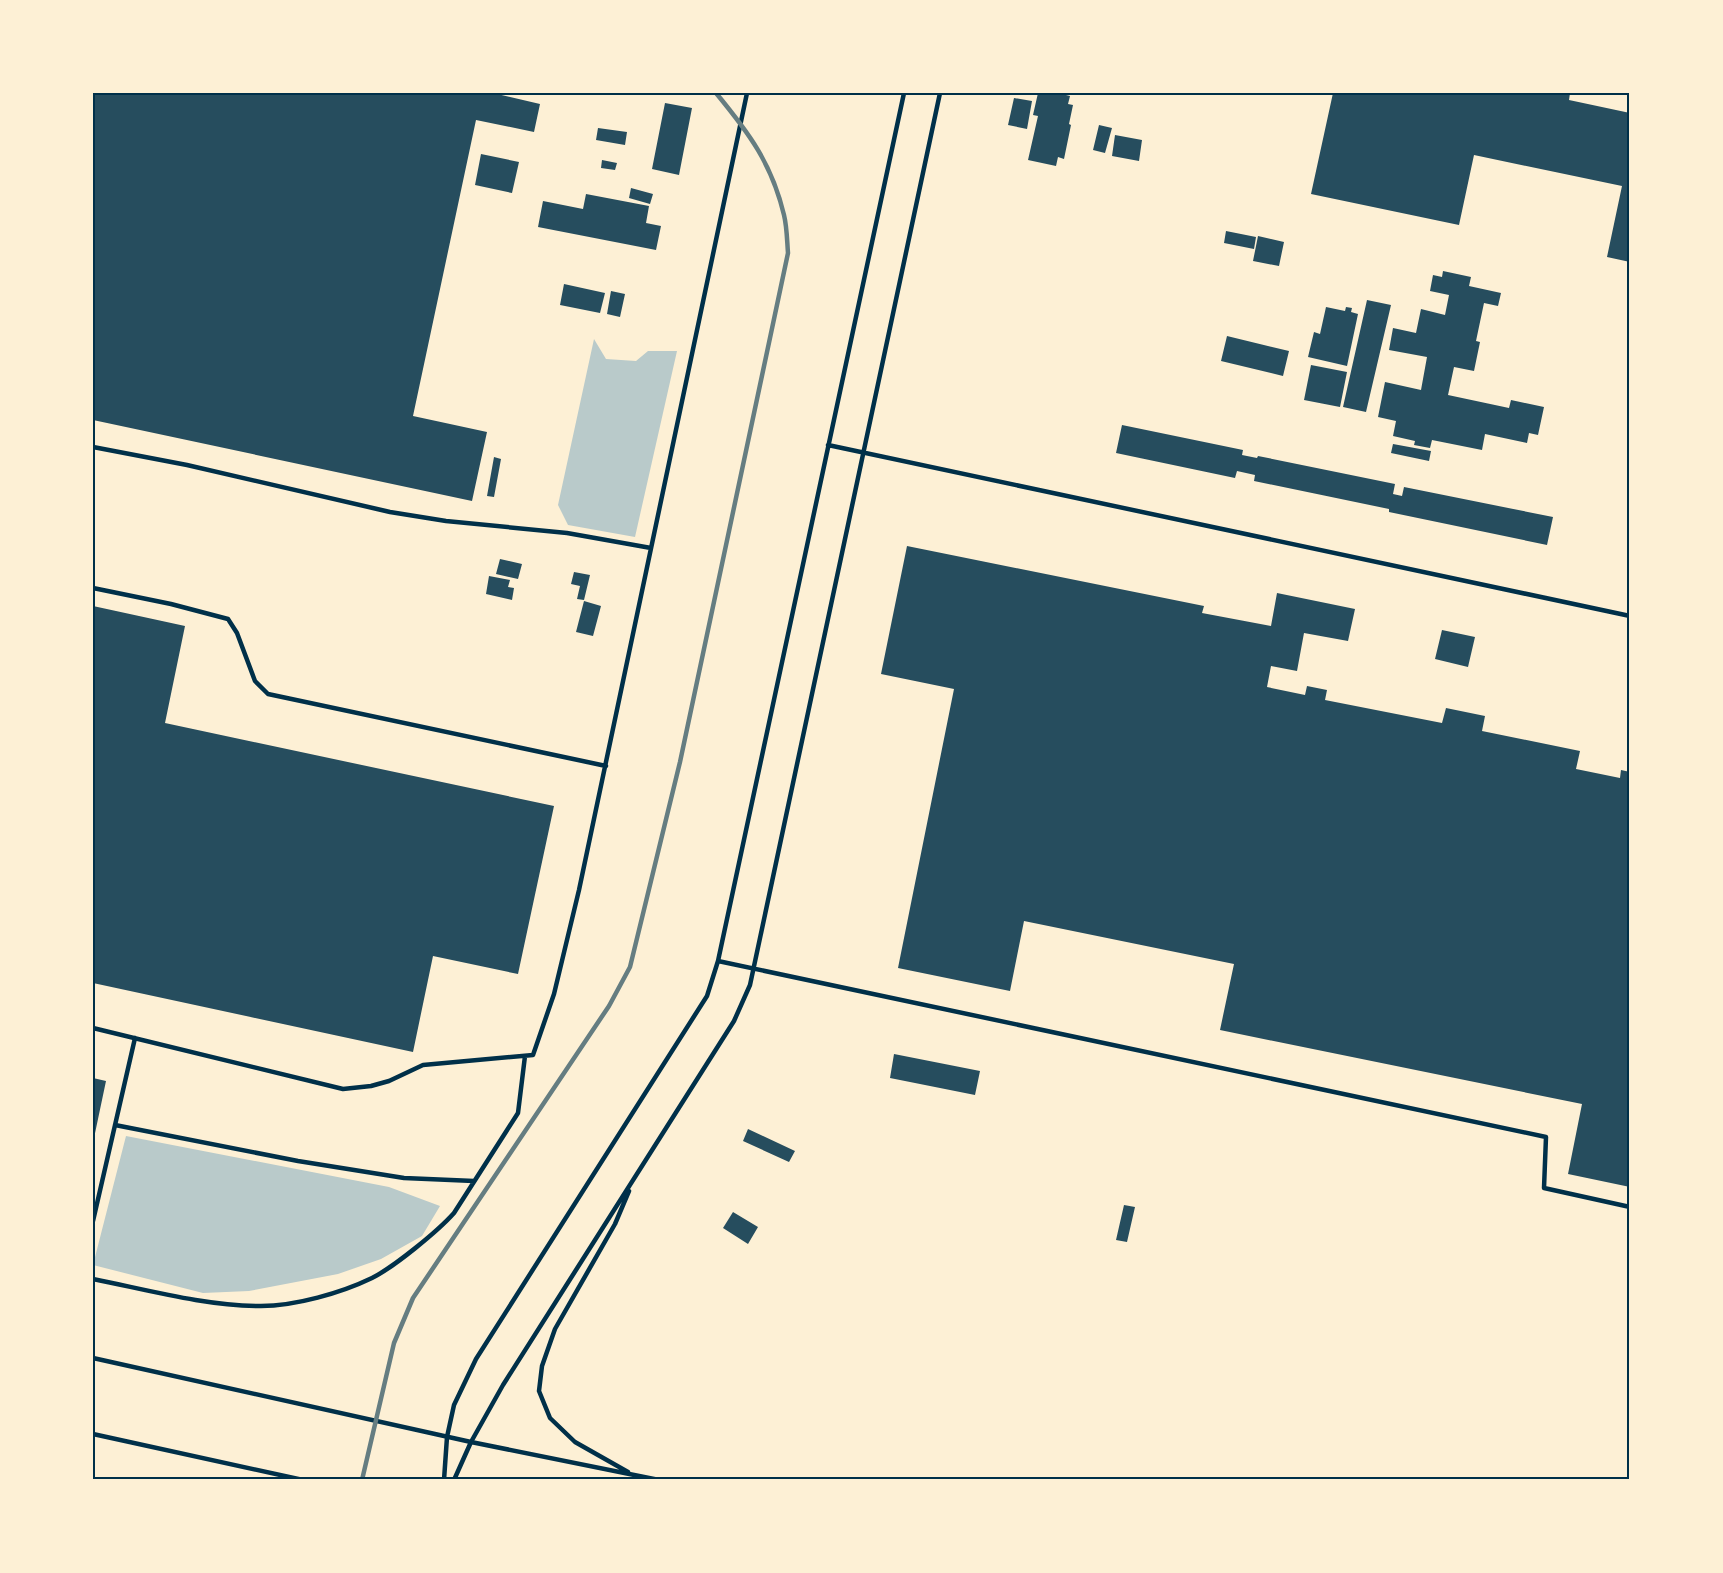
<svg xmlns="http://www.w3.org/2000/svg" width="1723" height="1573" font-family="'Nunito Sans',sans-serif">
<style>
.green{fill:#b9caca}
.building{fill:#264d5e}
.lines{fill:none;stroke-linecap:round;stroke-linejoin:round}
.service{stroke:#003049;stroke-width:4.5}
.rail{stroke:#657d81;stroke-width:4.5}
.neatline{fill:none;stroke:#003049;stroke-width:2}
</style>
<rect width="100%" height="100%" fill="#fdf0d5"/>
<path class="green" d="M594 339 606 359 636 361 648 351H677L635 537 568 525 558 505Z
M126 1136 389 1187 440 1206 422 1236 381 1259 338 1274 249 1291 203 1293 93 1265Z"/>
<path class="building" d="M93 93H493L540 104 534 132 476 120 413 416 487 432 472 501 93 420Z
M1038 93H1058L1070 96 1068 104 1073 105 1069 124 1071 125 1064 159 1058 157 1056 166 1028 160 1038 116 1033 115Z
M1333 93H1570L1569 100 1630 113V262L1607 257 1622 186 1474 155 1459 225 1311 194Z
M1014 98 1032 101 1027 129 1008 125Z
M665 103 692 108 679 175 652 169Z
M1099 125 1112 128 1105 153 1093 150Z
M598 128 627 132 625 145 596 140Z
M1115 135 1142 140 1139 161 1112 156Z
M481 154 519 162 512 193 475 185Z
M602 160 617 163 615 170 601 168Z
M631 188 653 194 650 204 629 198Z
M586 194 649 206 646 223 661 226 656 250 538 227 543 201 583 209Z
M1226 231 1256 237 1254 249 1224 243Z
M1258 236 1284 242 1279 266 1253 261Z
M1443 271 1471 277 1469 286 1501 293 1498 306 1484 303 1476 341 1480 342 1474 371 1454 367 1448 395 1509 408 1511 400 1544 407 1538 435 1529 433 1527 443 1485 434 1482 450 1432 440 1430 448 1414 445 1415 441 1393 436 1396 421 1378 417 1385 382 1421 390 1427 357 1389 350 1393 328 1416 333 1421 309 1445 315 1449 295 1430 291 1433 275 1442 277Z
M564 284 605 293 600 313 560 305Z
M611 291 625 294 620 317 607 314Z
M1367 300 1391 305 1366 412 1343 407Z
M1326 307 1345 311 1346 307 1352 308 1351 312 1358 314 1347 366 1308 357 1314 332 1320 334Z
M1227 336 1289 351 1283 376 1221 361Z
M1311 365 1347 372 1340 407 1304 400Z
M1122 425 1243 450 1242 455 1257 458 1258 456 1395 484 1393 494 1402 496 1404 487 1553 517 1547 545 1389 512V509L1254 481 1255 475 1237 471 1235 478 1116 453Z
M1393 444 1431 451 1429 461 1391 453Z
M494 457 501 459 494 497 487 496Z
M907 546 1204 606 1202 613 1271 626 1277 593 1355 609 1348 641 1304 633 1297 671 1271 666 1267 687 1305 695 1307 686 1327 690 1325 700 1442 723 1446 708 1485 716 1482 731 1580 751 1576 769 1620 778 1621 770 1630 772V1187L1568 1174 1582 1104 1220 1030 1234 964 1024 921 1010 991 898 968 954 689 881 674Z
M500 559 522 564 518 579 496 574Z
M574 572 590 575 584 600 577 599 580 586 571 584Z
M489 576 510 580 508 587 514 588 512 600 486 594Z
M584 601 601 606 593 636 576 632Z
M93 606 185 626 165 723 554 806 518 974 433 956 413 1052 93 983Z
M1442 630 1475 637 1468 667 1435 659Z
M894 1054 980 1071 975 1095 890 1078Z
M93 1078 106 1081 94 1138H93Z
M748 1129 795 1151 789 1162 743 1141Z
M1124 1205 1135 1207 1127 1242 1116 1240Z
M733 1212 758 1227 748 1244 723 1228Z"/>
<g class="lines">
<path class="service" d="M828 445 1630 616
M93 447 187 465 390 512 446 521 567 533 651 548
M93 588 171 604 228 619 237 633 255 681 268 694 606 766
M718 961 1546 1137 1544 1188 1630 1207
M93 1028 343 1089 371 1086 389 1081 423 1065 533 1055 554 994 579 890 747 93
M115 1125 298 1161 404 1178 474 1181
M93 1221 135 1038
M93 1279C148 1290 205 1306 261 1306 295 1306 341 1293 372 1278 394 1267 438 1231 454 1213L518 1113 525 1056
M93 1358 471 1442 659 1480
M93 1434 303 1480
M628 1472 575 1442 550 1418 539 1391 542 1366 555 1329 615 1224 629 1191
M444 1480 447 1437 454 1405 476 1359 707 996 718 961 904 93
M454 1480 471 1442 503 1385 734 1021 750 985 940 93"/>
<path class="rail" d="M362 1480 394 1343 413 1298 609 1006 630 967 680 762 788 253C787 241 787 227 784 215 772 164 749 133 716 93"/>
</g>
<rect width="1723" height="1573" fill="none" stroke="#fdf0d5" stroke-width="189"/>
<rect x="94" y="94" width="1534" height="1384" class="neatline"/>
</svg>
